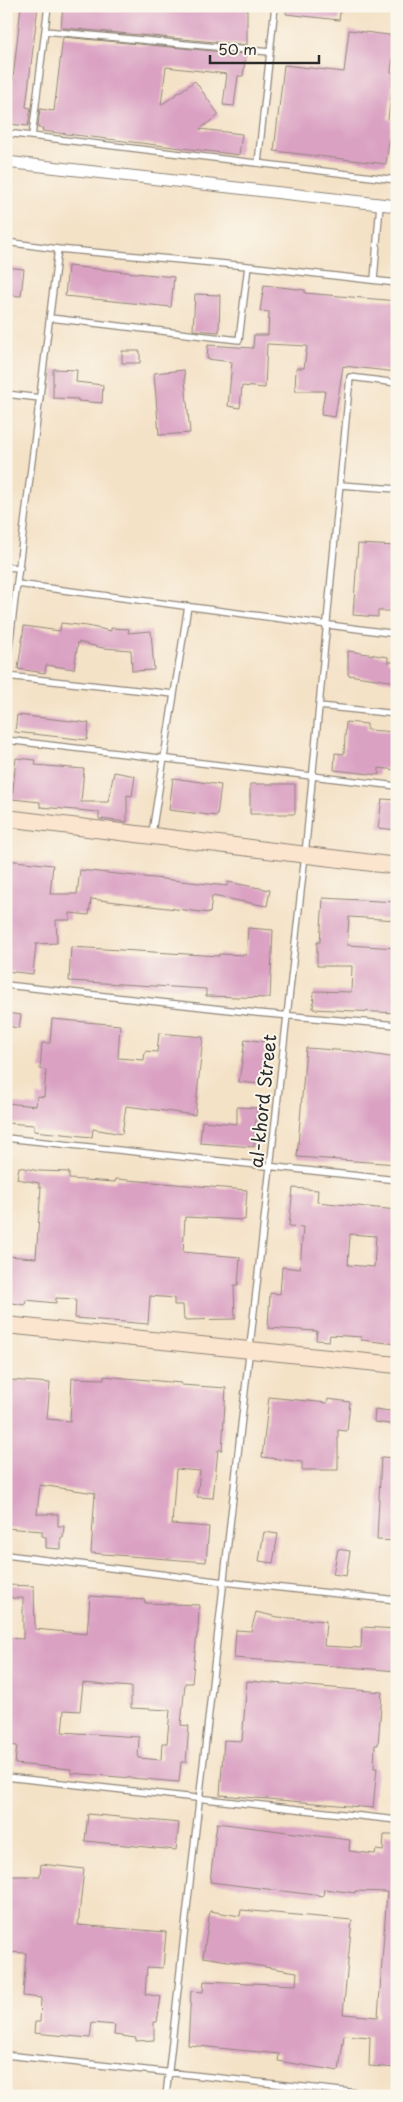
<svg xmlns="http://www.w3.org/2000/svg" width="403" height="2102" font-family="'Playpen Sans',sans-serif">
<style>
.building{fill:#daa1c3;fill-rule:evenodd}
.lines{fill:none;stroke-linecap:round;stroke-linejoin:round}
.lane-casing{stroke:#908679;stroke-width:8}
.street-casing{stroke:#908679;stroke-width:13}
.secondary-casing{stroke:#908679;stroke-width:18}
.lane{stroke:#fff;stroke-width:5.5}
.street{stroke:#fff;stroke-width:11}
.secondary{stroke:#fce5cf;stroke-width:16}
.labels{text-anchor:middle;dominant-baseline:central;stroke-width:4;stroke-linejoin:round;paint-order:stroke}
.street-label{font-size:18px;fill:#2b2b2b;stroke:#fbf7ec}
</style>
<rect width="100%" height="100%" fill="#fbf7ec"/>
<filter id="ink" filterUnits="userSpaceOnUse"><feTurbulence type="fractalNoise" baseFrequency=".02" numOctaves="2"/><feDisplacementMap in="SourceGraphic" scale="10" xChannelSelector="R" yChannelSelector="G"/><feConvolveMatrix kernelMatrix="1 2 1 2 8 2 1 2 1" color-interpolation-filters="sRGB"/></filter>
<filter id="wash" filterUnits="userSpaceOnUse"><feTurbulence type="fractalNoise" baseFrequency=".0096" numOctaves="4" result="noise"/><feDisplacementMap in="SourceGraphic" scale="20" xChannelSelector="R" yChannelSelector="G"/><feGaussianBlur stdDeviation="1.12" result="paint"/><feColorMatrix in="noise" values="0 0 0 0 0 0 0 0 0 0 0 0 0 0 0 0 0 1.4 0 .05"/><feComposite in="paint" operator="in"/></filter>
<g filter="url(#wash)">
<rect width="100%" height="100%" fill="#f4e2c7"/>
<g id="blocks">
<path class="building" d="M21 6H38L26 107 31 108 28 126 8 124Z
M63 6H247V45L65 28 61 27Z
M287 6H341L339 20 286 14Z
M349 30 396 36 391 72 394 73 388 119 392 120 386 164 274 151 284 65 344 72Z
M63 37 246 54 243 76H238L234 106 223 105 227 74 166 67 161 105 195 81 219 115 200 129 242 134 239 155 42 131 43 128H38L40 109 54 111Z
M68 266 174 277 171 307 65 296Z
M6 267 24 269 21 296 6 295Z
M264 285 305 290V293L397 301V372L343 366 335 417 321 415 325 391H295L296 368H304L307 346 267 344 265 388 242 386 240 408 228 406 232 362 207 359 208 345 253 348 254 335H268L269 312 260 311Z
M195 294 220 295 219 332 193 330Z
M122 351H140V363H122Z
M53 369 77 370 76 382 103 385 102 403 78 401V399L53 398Z
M184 370 190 433 159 435 154 373Z
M358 544 397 546V611H378V617L353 615Z
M61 623 87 626 111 631V628L129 629 128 633 151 631 154 670 132 671 131 650 103 648 78 642 74 669 46 665 45 673 18 669 24 626 60 631Z
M348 651 388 657V662H397V682L348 675Z
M17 715 89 723 87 740 15 732Z
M346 722 367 724V730L397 732V770L379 768V775L334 770 335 753 344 754Z
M16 758 36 760 35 765 84 769 81 802H108L114 772 135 776 132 796 127 795V822L99 819V812L40 807V802L12 799Z
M173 778 221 785 217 816 169 810Z
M250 784H295V814H250Z
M382 799 397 800V830L378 828Z
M6 860 53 865 50 894H77L80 870 227 886 228 882 270 890 267 906 212 896 210 913 91 899 89 915 70 913V920H56L57 943 36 944 33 974 6 971Z
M323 898 397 902V920L349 917 347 945 397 948V1013L313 1009 314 991 351 992 352 966H317V942H320Z
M248 928 273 930 270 998 206 996V989L69 981 71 947 219 956V954L246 955Z
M6 1013 21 1015 19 1028 6 1026Z
M52 1019 120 1025 118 1058 144 1060 145 1051 157 1052 159 1033 203 1037 195 1115 126 1106 122 1134 93 1129 92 1137 34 1131V1125L6 1123V1103L36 1106 37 1096 44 1097 46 1070 40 1069 42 1043H50Z
M245 1039 266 1042 260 1084 239 1082Z
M306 1048 350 1051 397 1058V1164L297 1157Z
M237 1107 257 1108 254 1147 200 1143 202 1121 237 1124Z
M19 1167 39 1171 69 1172V1179L115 1182 116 1179 247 1190 245 1220 185 1217 183 1252 240 1257 238 1285H234L235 1319 184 1320 183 1305H174V1298L150 1296 148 1324 75 1318 76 1299 56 1298V1303L26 1300 25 1305 6 1302V1256L36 1258 41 1187H39V1183L17 1179Z
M293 1188 318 1190 317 1202 397 1210V1344L361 1340 362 1337 330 1335 329 1341 316 1340 317 1331 268 1328 270 1293 280 1294 282 1267 300 1269 303 1227 289 1226ZM350 1234 376 1236 374 1267 348 1265Z
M104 1376 181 1383V1385L226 1388 222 1450H218L213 1498 197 1497 200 1471 176 1469 172 1524 209 1527 206 1562 91 1553 95 1493 40 1485 37 1514H58V1526H64L63 1538 61 1537V1549L46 1548V1537L42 1536V1531L6 1528V1390H11V1380L50 1383 47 1419 70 1421 72 1378 104 1379Z
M269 1397 327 1403 328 1399 350 1402 347 1431 338 1430V1470H302V1462L262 1457Z
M375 1409 397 1412V1425L374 1422Z
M381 1457 397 1458V1541L377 1540Z
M264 1532 278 1534 273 1563 259 1561Z
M338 1549 350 1551 346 1576 333 1574Z
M6 1585 34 1586 35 1629 87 1634 90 1596 145 1600V1603L199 1605 198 1633H197L192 1683H185L181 1725 189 1726 186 1762H181L179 1782 71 1773V1769L15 1764 17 1746 6 1745V1638L23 1639V1598H11V1596L6 1595ZM83 1683 131 1687V1708L170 1710 167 1743H162L161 1760 138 1758 139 1737 62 1732 64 1710 80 1711Z
M256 1612 278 1617 326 1621 324 1646 361 1648 362 1627 397 1629V1671L234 1658 236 1630 251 1631Z
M247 1681 382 1692 378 1745H375L374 1768H377L373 1808 220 1795 224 1740 242 1741Z
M88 1814 179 1823 176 1850 85 1841Z
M217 1823 350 1840 349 1851 375 1854 376 1850 383 1851 384 1835H395L393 1877H397V2068L369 2066 370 2037 344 2035 339 2071 278 2061 279 2054 188 2045 191 1991 203 1992 204 1981 296 1985 297 1972 203 1957 210 1911 240 1916 241 1910 352 1920 343 2014 378 2017 387 1892 355 1891V1893L324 1889 323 1896 210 1882Z
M41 1864 84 1869 78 1925 166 1932 163 1968 147 1967 145 1994 161 1997 157 2022H154V2040L136 2041V2038L114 2035 115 2025 92 2023 90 2038 34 2033 35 2022H40L41 1998 23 1996 26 1953 6 1952V1876H40Z"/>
</g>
</g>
<g filter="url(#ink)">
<use href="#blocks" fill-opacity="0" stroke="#908679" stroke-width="1"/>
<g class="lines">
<g class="lane-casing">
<path id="lane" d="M6 24 8 6
M45 31 270 52
M6 133 397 180
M32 136 48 6
M258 163 275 6
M6 242 58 249 248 266 397 283
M374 280 380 204
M50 318 239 340 248 266
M6 394 40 398
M340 485 397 489
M6 567 20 568
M17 584 397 634
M6 672 58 249
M6 676 174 694
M319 706 397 714
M6 740 397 786
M152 833 188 606
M6 985 257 1013 397 1025
M6 1138 397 1180
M6 1555 224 1582 397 1600
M6 1777 397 1820
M6 2055 387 2096
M166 2096 305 855 350 377 397 383"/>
</g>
<g class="street-casing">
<path id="street" d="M6 162 397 206"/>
</g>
<g class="secondary-casing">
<path id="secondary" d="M6 818 397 866
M6 1325 397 1365"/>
</g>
<use href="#lane" class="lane"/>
<use href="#street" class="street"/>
<use href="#secondary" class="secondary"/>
</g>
</g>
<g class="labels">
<g class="street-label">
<text transform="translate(262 1101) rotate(-84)">al-khord Street</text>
</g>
</g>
<rect width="403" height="2102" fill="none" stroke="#fbf7ec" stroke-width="25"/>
<path d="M210 55v8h109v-8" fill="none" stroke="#2b2b2b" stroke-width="2.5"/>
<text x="218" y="55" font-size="15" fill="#2b2b2b" stroke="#fbf7ec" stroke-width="4" paint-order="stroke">50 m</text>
</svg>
